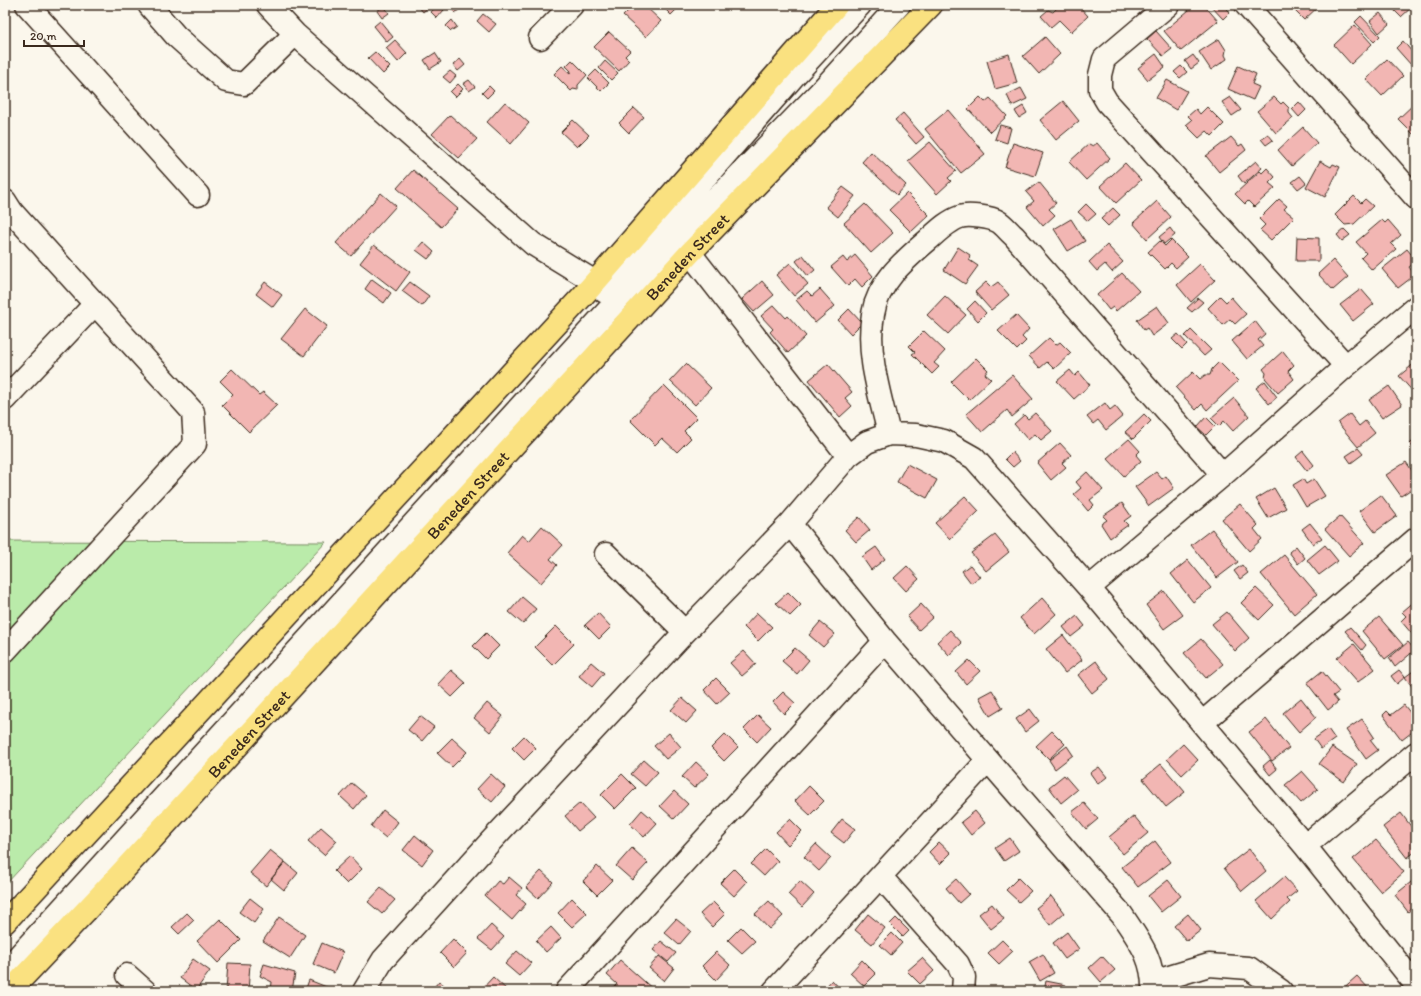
<svg xmlns="http://www.w3.org/2000/svg" width="1421" height="996" font-family="Itim,sans-serif">
<style>
.green{fill:#baebaa;stroke:#7a8a64}
.building{fill:#f2b6b3;stroke:#3b2a1e}
.lines{fill:none;stroke-linecap:round;stroke-linejoin:round}
.minor-casing{stroke:#3b2a1e;stroke-width:25}
.major-casing{stroke:#3b2a1e;stroke-width:25}
.minor{stroke:#fbf7ec;stroke-width:22}
.major{stroke:#fae180;stroke-width:22}
.labels{text-anchor:middle;dominant-baseline:central;stroke-width:3;stroke-linejoin:round;paint-order:stroke}
.street-label{font-size:17px;fill:#3b2a1e;stroke:#fbf7ec}
</style>
<rect width="100%" height="100%" fill="#fbf7ec"/>
<filter id="ink" filterUnits="userSpaceOnUse"><feTurbulence type="fractalNoise" baseFrequency=".025" numOctaves="2"/><feDisplacementMap in="SourceGraphic" scale="8" xChannelSelector="R" yChannelSelector="G"/><feConvolveMatrix kernelMatrix="1 2 1 2 8 2 1 2 1" color-interpolation-filters="sRGB"/></filter>
<g filter="url(#ink)">
<path class="green" d="M5 541 326 542 5 885Z"/>
<path class="building" d="M419 5H431L423 12 418 6Z
M437 5 444 10 437 18 431 12Z
M448 5H459L461 8 455 13Z
M637 5H644L661 21 646 37 623 16 632 7H636Z
M661 5H681L671 15Z
M1060 5H1078L1088 16 1071 32 1059 20 1051 27 1041 16 1048 10 1053 12Z
M1195 5H1204L1218 21 1181 51 1164 31Z
M1210 5H1223L1230 12 1223 19Z
M1289 5H1320L1304 20Z
M1389 5H1414L1401 17Z
M384 6 389 13 382 18 377 11Z
M1380 13 1389 24 1379 33 1370 21Z
M483 14 496 24 489 32 477 21Z
M1361 16 1380 36 1374 42 1355 22Z
M452 20 457 27 451 31 446 26Z
M380 21 393 37 387 42 374 26Z
M1355 25 1372 44 1351 64 1334 45Z
M1156 31 1172 49 1163 56 1147 39Z
M609 32 630 51 625 56 629 60 619 71 594 47Z
M1045 37 1060 54 1039 74 1023 56Z
M1219 39 1226 50 1225 55 1227 59 1211 70 1199 52Z
M395 40 407 53 398 62 386 48Z
M1403 41 1412 52 1416 50V63L1412 66 1396 48Z
M375 52 390 67 383 74 368 58Z
M435 53 441 62 430 69 424 60Z
M1009 54 1017 83 995 89 987 61Z
M1156 54 1165 67 1148 80 1138 68Z
M1193 55 1199 63 1191 69 1185 61Z
M460 59 465 65 458 71 453 65Z
M1387 59 1403 76 1382 96 1366 79Z
M572 60 587 75 578 85V90L573 89 571 91 554 74 562 66 570 73 571 71 566 66Z
M605 61 618 73 611 80 599 68Z
M1181 66 1187 72 1180 78 1174 72Z
M1238 66 1256 74 1252 84 1259 87 1253 100 1228 89Z
M596 70 609 83 601 91 588 78Z
M450 71 456 76 450 83 443 77Z
M469 80 475 87 469 91 463 84Z
M1167 80 1187 91 1176 110 1156 98Z
M458 84 463 89 455 97 450 92Z
M489 86 494 91 487 98 482 93Z
M1021 88 1027 99 1012 106 1007 95Z
M980 97 985 102 990 98 1007 116 990 132 968 109Z
M1230 97 1241 110 1232 116 1222 102Z
M1274 97 1281 104 1283 102 1289 108V113L1293 118 1276 133 1257 111Z
M1063 101 1079 121 1056 140 1040 120Z
M505 102 529 123 511 144 487 122Z
M1299 102 1306 110 1299 117 1292 109Z
M1415 103H1416V137L1398 119Z
M1023 106 1027 113 1019 118 1015 111Z
M1207 107 1224 124 1212 136 1207 131 1199 138 1186 125 1192 120 1188 116 1196 109 1200 114Z
M634 108 644 117 629 133 619 123Z
M948 110 985 154 961 173 925 129Z
M903 113 924 137 916 144 895 120Z
M450 115 477 139 459 158 432 134Z
M573 120 589 135 577 147 561 132Z
M1000 125 1011 128 1007 143 995 139Z
M1303 127 1317 143 1292 166 1278 150Z
M1268 134 1273 140 1266 145 1261 139Z
M1231 137 1239 146 1242 144 1246 150 1219 172 1206 156Z
M930 142 956 171 948 178 951 181 937 194 908 161Z
M1013 143 1043 153 1035 176 1005 167Z
M1097 143 1110 158 1086 180 1069 162 1089 144 1093 146Z
M871 152 906 185 897 195 862 162Z
M1256 161 1262 168 1244 184 1238 176Z
M1320 161 1331 167 1333 164 1340 167 1325 197 1306 187Z
M1125 163 1141 180 1116 203 1100 186Z
M1267 168 1275 177 1269 183 1275 188 1254 207 1248 201 1245 204 1235 194 1260 171 1262 173Z
M413 170 458 209 441 227 397 188Z
M1300 176 1306 183 1298 189 1292 182Z
M1039 182 1056 203 1049 209 1055 215 1043 226 1027 207 1034 201 1026 192Z
M843 187 855 196 838 217 826 207Z
M381 193 396 206 351 256 336 243Z
M907 193 929 215 911 232 889 210Z
M1354 196 1361 203 1365 199 1373 206 1354 224 1345 225 1335 215Z
M1279 199 1287 206 1284 209 1294 217 1271 240 1260 230 1265 225 1259 219Z
M1157 201 1171 217 1147 239 1133 223Z
M865 204 893 233 871 253 844 223Z
M1086 204 1096 214 1088 221 1078 212Z
M1113 208 1120 215 1108 226 1101 219Z
M1071 219 1085 241 1068 251 1054 229Z
M1382 220 1385 223 1388 220 1401 235 1391 244 1396 249 1372 270 1361 258 1366 253 1356 242Z
M1170 228 1175 235 1164 244 1159 237Z
M1344 229 1350 235 1342 241 1337 235Z
M1297 237 1319 238V261H1296Z
M1171 240 1188 257 1176 268 1171 263 1165 269 1148 252 1160 241 1165 246Z
M423 242 434 252 428 259 416 250Z
M374 245 410 272 396 291 360 263Z
M1107 245 1123 262 1112 272 1105 264 1097 271 1089 262Z
M958 247 970 255 969 260 978 266 965 284 944 270Z
M1407 249 1416 260V262L1409 267 1415 275 1398 288 1382 269Z
M803 255 815 270 808 276 796 261Z
M855 255 873 276 862 287 855 279 848 286 831 267 843 257 847 262Z
M1333 260 1348 277 1333 290 1318 274Z
M790 263 808 284 794 296 776 275Z
M1200 264 1215 280 1191 302 1177 285Z
M1122 273 1139 291 1116 311 1113 307 1109 310 1097 295Z
M372 279 391 293 384 303 365 289Z
M762 281 774 295 754 312 742 299Z
M265 282 282 295 273 307 256 294Z
M410 282 429 296 422 306 402 291Z
M986 282 991 287 998 282 1009 295 991 310 975 292Z
M820 289 835 306 815 323 796 300 807 291 812 296Z
M1361 289 1374 304 1353 321 1340 305Z
M945 296 966 315 948 334 927 315Z
M1220 296 1226 302 1231 297 1246 314 1235 324 1230 319 1223 325 1208 308Z
M1198 298 1203 302 1192 312 1187 308Z
M975 301 986 313 978 321 967 309Z
M774 305 786 318 788 316 806 336 788 353 770 332 773 329 761 316Z
M1157 306 1169 323 1152 336 1147 328 1144 330 1137 320Z
M305 309 327 326 304 356 281 339Z
M849 309 862 323 851 334 838 320Z
M1016 315 1029 329 1022 337 1026 341 1017 350 998 331Z
M1255 321 1265 334 1258 340 1263 346 1247 359 1232 341Z
M1191 330 1211 350 1204 356 1185 336Z
M924 331 945 351 934 363 939 367 932 374 912 354 915 352 909 346Z
M1178 334 1187 344 1182 349 1172 339Z
M1049 338 1056 345 1060 342 1071 353 1054 369 1047 362 1040 368 1029 356Z
M1283 351 1294 365 1288 371 1294 379 1278 393 1265 378 1266 373 1263 369Z
M976 358 988 370 985 374 991 379 969 400 951 382Z
M1219 362 1238 381 1207 410 1202 404 1196 410 1176 388 1193 372 1200 379 1205 375H1210L1212 369Z
M1416 362V395L1399 376Z
M686 364 711 388 695 405 670 381Z
M828 364 852 392 845 398 852 406 840 417 809 380Z
M232 369 259 395 263 392 277 405 249 432 222 405 233 394 220 381Z
M1070 370 1075 376 1079 372 1090 385 1074 399 1057 381Z
M1012 375 1033 399 1012 417 1007 410 982 432 966 414Z
M1265 381 1277 397 1269 404 1256 388Z
M664 385 697 418 684 431 691 438 677 452 662 438 655 445 630 420Z
M1389 386 1402 405 1382 418 1369 400Z
M1234 398 1249 416 1233 431 1224 421 1219 426 1211 418Z
M1105 403 1110 410 1115 406 1123 416 1106 430 1098 420 1093 424 1087 417Z
M1035 413 1052 431 1041 440 1035 434 1028 440 1014 424 1024 415 1028 419Z
M1144 414 1151 421 1133 439 1125 432Z
M1350 414 1359 426 1365 421 1375 433 1358 447 1338 423Z
M1206 417 1215 426 1206 435 1197 427Z
M1416 438V451L1410 444Z
M1129 439 1140 451 1136 455 1141 461 1124 476 1107 458Z
M1060 443 1071 455 1062 463 1066 467 1051 480 1037 463Z
M1358 448 1363 454 1351 463 1346 456Z
M1303 451 1314 465 1307 471 1296 457Z
M1012 452 1020 461 1013 467 1005 459Z
M1406 462 1416 476V486L1401 496 1386 475Z
M907 464 937 480 927 498 897 482Z
M1087 472 1103 490 1090 500 1094 505 1088 511 1074 494 1081 488 1076 482Z
M1156 472 1162 479 1166 476 1174 488 1149 506 1135 487Z
M1303 479 1306 484 1314 479 1325 496 1306 507 1293 485Z
M1274 488 1286 508 1268 518 1256 499Z
M1381 495 1397 516 1375 532 1359 511Z
M965 496 979 511 950 539 935 523Z
M1122 503 1131 516 1124 521 1128 525 1110 538 1101 524 1107 520 1103 516Z
M1240 504 1258 525 1254 529 1262 539 1249 551 1222 519Z
M1340 516 1364 543 1349 556 1325 529Z
M859 517 870 530 856 542 845 530Z
M1310 523 1322 538 1313 544 1302 529Z
M542 526 563 545 550 559 557 565 541 583 507 553 522 535 529 541Z
M1212 529 1238 562 1217 578 1191 545Z
M995 535 1009 552 986 571 971 553Z
M1325 545 1338 561 1319 575 1307 560Z
M1296 546 1305 558 1298 564 1289 552Z
M876 547 885 559 871 570 862 557Z
M1284 555 1317 594 1294 614 1261 574Z
M1188 560 1211 588 1193 602 1171 574Z
M970 565 980 577 971 583 962 571Z
M1242 565 1248 573 1240 579 1234 571Z
M907 566 919 579 906 591 894 578Z
M1256 588 1274 605 1259 620 1241 603Z
M1164 591 1183 615 1164 629 1146 605Z
M788 592 801 605 790 616 776 603Z
M522 597 536 609 523 624 509 612Z
M1042 598 1056 614 1034 634 1020 618Z
M1416 600V630L1412 634 1401 621 1406 616 1402 612Z
M921 604 933 617 919 630 907 617Z
M1227 612 1249 638 1235 651 1212 624Z
M598 613 611 627 599 639 585 625Z
M757 613 772 627 758 641 744 627Z
M1077 616 1085 626 1071 637 1063 627Z
M1379 617 1403 645 1385 659 1362 631Z
M820 622 835 634 823 647 809 635Z
M556 626 574 644 553 665 535 647Z
M1350 627 1366 645 1362 650 1345 631Z
M950 630 962 643 949 655 937 642Z
M486 633 499 646 486 659 473 646Z
M1063 635 1082 660 1065 673 1046 649Z
M1201 639 1223 664 1206 678 1184 653Z
M1408 642 1415 650 1395 667 1389 658Z
M1354 644 1375 669 1358 682 1337 658Z
M795 648 809 660 797 674 782 661Z
M744 651 756 664 742 676 730 663Z
M969 660 980 671 966 684 956 672Z
M1096 661 1109 679 1092 693 1078 675Z
M591 662 604 673 592 687 579 676Z
M1416 669V692L1405 677Z
M451 670 466 683 452 697 438 684Z
M1399 670 1405 677 1397 684 1391 676Z
M1322 671 1339 692 1333 696 1338 702 1328 710 1307 683Z
M716 678 730 692 717 704 704 690Z
M992 690 1003 708 990 716 979 697Z
M783 692 795 703 784 714 773 702Z
M682 698 697 711 686 723 671 710Z
M1301 698 1316 717 1299 732 1283 713Z
M487 703 503 716 490 732 474 718Z
M1404 705 1416 720V729L1402 740 1383 715 1387 711 1391 715Z
M1030 709 1039 721 1025 732 1016 719Z
M758 715 771 727 757 742 744 729Z
M420 716 434 727 422 741 408 730Z
M1266 719 1289 748 1272 761 1249 732Z
M1362 719 1374 737 1370 740 1378 750 1366 759 1346 730Z
M1328 729 1335 739 1321 749 1314 739Z
M1052 731 1065 744 1049 759 1036 746Z
M669 733 681 747 666 759 654 746Z
M725 734 738 747 724 761 711 748Z
M524 736 536 748 524 760 512 748Z
M452 738 467 752 452 767 437 753Z
M1183 744 1198 760 1182 775 1167 759Z
M1067 746 1073 755 1055 769 1049 760Z
M1332 747 1357 764 1344 782 1319 764Z
M644 760 658 772 645 786 631 774Z
M1270 760 1277 769 1270 775 1263 766Z
M696 762 709 774 694 788 682 777Z
M1161 764 1185 792 1166 807 1143 779Z
M1099 767 1107 777 1098 784 1090 773Z
M1302 771 1318 789 1301 803 1285 785Z
M491 774 505 787 492 802 477 789Z
M622 774 636 788 615 809 601 795Z
M1064 775 1077 790 1061 803 1049 787Z
M352 783 366 795 354 809 340 796Z
M809 786 824 801 810 815 795 801Z
M674 791 688 804 674 819 660 806Z
M580 803 594 818 578 831 565 816Z
M1084 803 1098 819 1086 829 1072 812Z
M383 810 398 822 386 838 371 826Z
M642 810 657 823 644 837 630 824Z
M975 811 985 823 971 835 961 822Z
M1401 813 1416 833V851L1407 858 1383 827Z
M1134 816 1148 833 1123 854 1109 837Z
M790 819 802 831 788 845 776 832Z
M842 819 855 829 844 843 831 833Z
M321 827 337 841 324 855 308 841Z
M415 835 433 850 422 865 403 850Z
M1010 838 1019 851 1004 861 995 848Z
M1376 840 1404 872 1381 892 1353 859Z
M1155 841 1171 862 1138 887 1122 867Z
M939 842 951 853 940 864 929 852Z
M816 844 831 858 819 871 804 857Z
M632 848 648 863 632 880 616 866Z
M766 849 778 861 764 876 751 864Z
M1249 849 1266 871 1242 891 1224 868Z
M270 850 285 862 266 886 250 873Z
M350 856 362 869 347 884 334 871Z
M285 862 298 873 284 890 271 879Z
M597 866 612 880 597 895 583 881Z
M734 869 747 882 734 896 720 883Z
M541 871 553 882 538 898 526 887Z
M509 877 522 888 516 895 526 904 512 920 485 896 498 881 503 884Z
M1284 877 1297 891 1287 899 1290 902 1272 919 1256 901Z
M1018 878 1031 891 1019 902 1006 890Z
M1416 878V906L1408 912 1395 895Z
M956 879 969 894 959 903 946 888Z
M1168 880 1181 896 1161 912 1148 896Z
M800 881 814 894 802 907 788 894Z
M381 888 395 900 382 914 368 902Z
M1051 896 1064 913 1050 925 1036 908Z
M250 898 264 909 254 923 239 912Z
M572 898 587 913 572 927 558 913Z
M769 901 783 916 769 929 755 914Z
M713 902 725 914 712 927 700 914Z
M992 904 1004 919 991 929 979 914Z
M187 913 194 920 179 934 172 927Z
M868 914 885 928 872 944 855 930Z
M1188 914 1201 930 1187 941 1174 926Z
M279 917 305 935 290 958 263 941Z
M896 918 909 931 903 937 890 924Z
M220 919 241 940 218 963 197 941Z
M676 919 691 931 679 945 664 932Z
M491 925 504 937 492 950 478 939Z
M551 927 561 938 546 952 536 941Z
M741 927 755 941 742 953 728 940Z
M1067 932 1079 949 1065 959 1053 943Z
M892 933 902 943 891 955 880 945Z
M453 939 467 953 454 967 440 953Z
M1002 940 1013 951 999 964 988 953Z
M661 941 676 953 668 962 653 950Z
M322 943 343 952 334 973 313 964Z
M517 951 531 963 519 976 505 964Z
M716 952 730 965 716 980 702 966Z
M1043 954 1054 973 1040 981 1029 962Z
M659 956 674 968 664 981 649 968Z
M1102 956 1115 970 1101 982 1089 968Z
M922 958 934 971 920 984 907 971Z
M193 959 210 971 196 990 180 978Z
M620 960 654 990 653 991 611 990 617 984 607 975Z
M862 960 876 974 864 986 850 973Z
M228 963 250 964 248 991H226Z
M264 964 295 973 292 991H271L272 982 260 976Z
M1357 976 1371 991H1340Z
M493 977 508 991H480Z
M309 980 329 988 328 991H305Z
M832 980 842 991H822Z
M439 981 451 991H431Z
M1046 981 1066 985 1063 991H1044Z"/>
<g class="lines">
<g class="minor-casing">
<path id="minor" d="M27 5 198 195
M149 5 176 36 226 81 244 84 295 34
M268 5 295 34 533 244 595 282
M1168 5 1104 59 1100 75V90L1107 102 1346 366
M1246 5 1416 198
M540 38 572 5
M5 201 12 212 193 412 195 444 5 651
M690 253 848 456
M605 292 795 75 860 5
M5 399 95 304
M889 434C880 395 866 354 873 314 878 282 906 259 928 240 937 232 948 221 960 217 968 214 991 217 999 222 1004 225 1009 232 1014 236L1223 475
M790 524 885 641 1122 915C1139 941 1154 958 1153 991
M606 554 685 632
M1089 588 1223 475 1346 366 1416 307
M1202 723 1416 539
M1305 846 1416 753
M881 877 958 964 964 977 963 991
M5 971 625 292 820 92 899 5
M127 975 145 991
M1153 982 1209 965 1249 968 1281 991
M364 991 383 960 491 841 685 632 790 524 848 456 867 442 889 434 916 435 944 441 974 458 1089 588 1305 846 1416 985
M567 991 885 641
M774 991 988 760"/>
</g>
<g class="major-casing">
<g id="major">
<path d="M5 922 589 289 837 5"/>
<path id="s1" d="M10 991 98 898 690 253 931 5"/>
</g>
</g>
<use href="#minor" class="minor"/>
<use href="#major" class="major"/>
</g>
</g>
<g class="labels">
<g class="street-label">
<text stroke="none"><textPath href="#s1" startOffset="999">Beneden Street</textPath></text>
<text stroke="none"><textPath href="#s1" startOffset="675">Beneden Street</textPath></text>
<text stroke="none"><textPath href="#s1" startOffset="351">Beneden Street</textPath></text>
</g>
</g>
<rect width="1421" height="996" fill="none" stroke="#fbf7ec" stroke-width="20"/>
<rect x="10" y="10" width="1401" height="976" fill="none" stroke="#3b2a1e" stroke-width="1.5" filter="url(#ink)"/>
<path d="M24 40v6h60v-6" fill="none" stroke="#3b2a1e" stroke-width="2"/>
<text x="30" y="40" font-size="12" fill="#3b2a1e" stroke="#fbf7ec" stroke-width="3" paint-order="stroke">20 m</text>
</svg>
